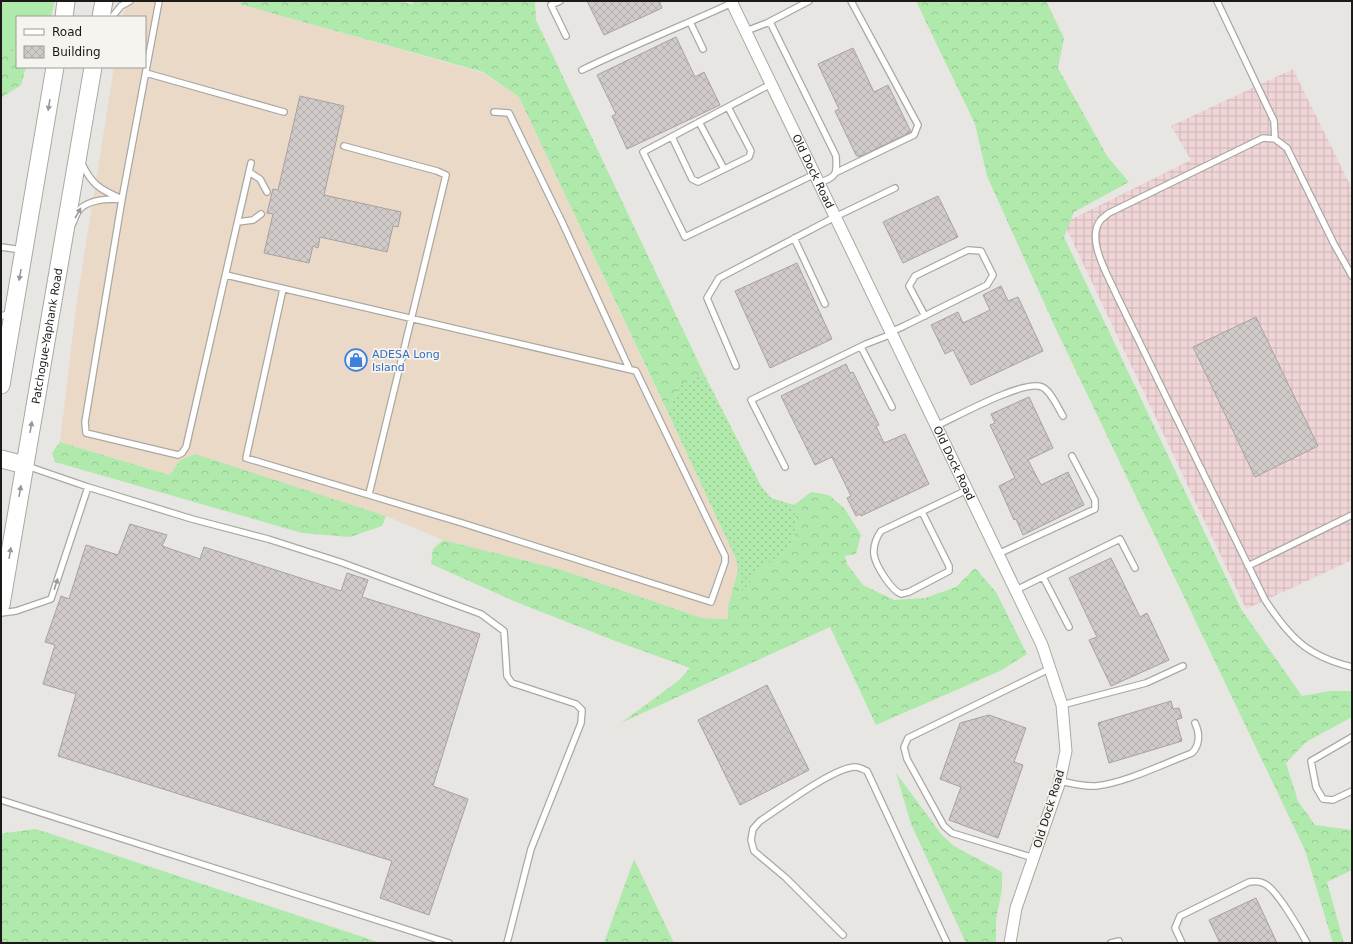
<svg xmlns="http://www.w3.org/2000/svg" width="1353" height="944" font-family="'DejaVu Sans',sans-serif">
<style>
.commercial{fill:#ebd9c8}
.industrial{fill:url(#industrial-grid)}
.grass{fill:url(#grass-dots)}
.forest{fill:url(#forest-crowns)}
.park{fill:#b0e9ac}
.building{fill:url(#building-cross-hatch);stroke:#a7a2a0}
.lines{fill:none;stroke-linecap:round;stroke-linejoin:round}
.lane-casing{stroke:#a9a8a3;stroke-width:8}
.street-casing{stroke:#a9a8a3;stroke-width:13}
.primary-casing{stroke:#a9a8a3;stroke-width:19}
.lane{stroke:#fff;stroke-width:5.5}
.street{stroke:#fff;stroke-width:11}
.primary{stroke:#fff;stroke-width:17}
.oneway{fill:#989898}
.labels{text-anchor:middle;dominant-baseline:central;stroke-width:3.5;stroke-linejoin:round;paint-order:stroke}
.street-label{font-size:11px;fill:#1b1a19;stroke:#f5f4ef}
.shop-label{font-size:11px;fill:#366cbe;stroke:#f5f4ef;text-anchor:start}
</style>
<defs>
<pattern id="industrial-grid" width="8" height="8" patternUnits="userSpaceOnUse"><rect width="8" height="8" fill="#f0d5d7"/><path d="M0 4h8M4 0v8" fill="none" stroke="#cdb6b8"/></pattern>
<pattern id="grass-dots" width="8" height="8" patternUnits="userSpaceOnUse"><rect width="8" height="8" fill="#b0e9ac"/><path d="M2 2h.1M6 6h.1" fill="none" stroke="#97c793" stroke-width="1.8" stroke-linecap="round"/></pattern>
<pattern id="forest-crowns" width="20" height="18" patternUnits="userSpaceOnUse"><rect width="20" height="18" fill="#b0e9ac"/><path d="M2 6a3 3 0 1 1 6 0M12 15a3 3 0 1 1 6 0" fill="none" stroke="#97c793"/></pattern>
<pattern id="building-cross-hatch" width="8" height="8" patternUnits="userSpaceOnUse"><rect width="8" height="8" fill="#d0cac9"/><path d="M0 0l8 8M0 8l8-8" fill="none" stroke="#b2adac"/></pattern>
</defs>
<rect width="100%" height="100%" fill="#e8e6e2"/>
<path class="commercial" d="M126 1H243L239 4 483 73 519 97 736 559 738 570 728 607V619L702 618 559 569 443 540 386 516 180 460 171 475 60 442 76 307 114 67H145V17H123Z"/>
<path class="industrial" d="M1293 69 1352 189V560L1246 609 1064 223 1191 160 1171 126Z"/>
<path class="grass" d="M704 374 761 486 771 498 794 505 797 527 788 550 762 568 742 592 736 559 668 413 679 386Z"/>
<path class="forest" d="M243 1H394L413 4V1H537L535 2 536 20 704 374 679 386 668 413 519 97 483 72 239 4Z
M916 1C928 1 956 4 964 1H1046L1064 38 1058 68 1107 156 1129 182 1074 212 1064 237 1241 609 1302 696 1330 691H1352V717L1306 742 1286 763 1298 801 1315 825 1352 830V870L1327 882 1344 943H1333L1305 850 1055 327 987 176 975 124Z
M17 17V67H26L21 85 1 98V23Z
M60 442 170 475 180 460 195 454 386 516 382 526 350 537 302 533 55 462 52 453Z
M811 492 829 495 845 509 861 535 856 554 845 556 847 564 863 585 894 600 925 598 956 587 975 568 996 592 1027 654 1000 671 876 725 830 627 621 723 678 681 690 668 618 642 516 602 431 564 433 549 443 540 559 569 702 618 728 619V607L738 570 742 592 762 568 788 550 797 527 794 505Z
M896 773 942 835 954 846 1002 872V889L996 920V943H966L911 824Z
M36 829 381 943H1V835L4 833Z
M634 859 674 943H604Z"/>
<path class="park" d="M1 1H55L51 17H17V50L1 47Z"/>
<path class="building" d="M587 1H659L662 8 604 35Z
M676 37 695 77 704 72 720 105 627 149 612 116 616 114 597 75Z
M853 48 874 92 888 85 911 132 859 157 856 155 835 111 839 109 818 64Z
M300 96 344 106 324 195 401 212 398 227 393 226 387 252 320 237 318 248 313 246 309 263 264 253 273 214 267 213 273 189 278 190Z
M938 196 958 237 903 263 883 222Z
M797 263 832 339 770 368 735 291Z
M1001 286 1008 301 1018 297 1043 351 971 385 953 350 945 354 931 325 958 312 963 323 990 310 983 295Z
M1256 317 1318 446 1255 477 1193 347Z
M846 364 850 373 853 372 879 425 876 426 884 443 905 434 929 484 861 516 860 514 856 516 847 498 851 496 832 457 815 465 781 396Z
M1029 397 1053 448 1028 460 1041 485 1068 472 1084 505 1023 535 1016 519 1014 520 999 486 1015 478 990 425 995 423 991 414Z
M130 524 167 535 162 546 200 559 204 547 341 591 347 573 368 580 362 597 480 634 433 786 468 799 429 915 380 898 392 861 58 756 76 694 43 684 55 645 45 642 61 596 69 599 86 545 118 555Z
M1111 558 1140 617 1147 613 1169 660 1111 686 1089 640 1097 637 1069 578Z
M767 685 809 770 740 805 698 720Z
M1171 701 1173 709 1179 708 1182 718 1176 720 1182 741 1109 763 1098 723Z
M989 715 1026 728 1014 762 1023 765 998 838 949 820 961 787 940 779 960 723Z
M1256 898 1277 943H1220L1209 920Z"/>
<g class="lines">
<g class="lane-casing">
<path id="lane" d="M159 1 122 199 85 422 86 433 178 455 182 453 186 447 251 163
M560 1 551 5 566 36
M1217 1 1274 121 1275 139
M112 17 121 6 130 1
M690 22 703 49
M767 23 809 1
M746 31 767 23 771 24 836 156C837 175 837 176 819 183
M582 70C631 46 682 26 732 3
M146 73 284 112
M771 84 643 152 685 237 815 174
M494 112 509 113 563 224 629 368
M699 122 724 169
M672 137 692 179 698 182 749 157 751 151 728 107
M344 146 437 171 446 175 369 494
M249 172 260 179 267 192
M837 172 914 135 918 125 851 1
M238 222 253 220 261 214
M73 223C75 218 77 211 81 208 92 199 108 199 122 199 99 189 92 185 81 162
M794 238 825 304
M1 247 22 250
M226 275 636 371 725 556V562L711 602 462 523 246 458 283 289
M1352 276 1334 244 1287 148 1275 139 1263 138 1109 213C1107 215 1102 218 1100 221 1086 240 1108 275 1116 294L1265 600C1290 638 1307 656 1352 667
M1 316 12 313
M891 332 904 326 987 285 993 275 981 251 968 250 915 276 909 286 925 316
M861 347 892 407
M736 366 707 298 719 278 835 217 895 188
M936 426C956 417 1024 379 1042 387 1051 391 1058 408 1063 416
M27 466 88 487 192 519 268 539 340 562 481 614 504 631 507 676 512 683 576 704 582 710 581 723 531 849 507 943
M785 467 751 400 866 344 892 334
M922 512 949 566V571L909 592 901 594C891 590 876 566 874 555 873 546 876 538 881 531L967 490
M998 554 1095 509V500L1072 456
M1248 566 1352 515
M1043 577 1069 627
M1016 590 1120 539 1135 568
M1 613 16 611 51 599 88 487
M1062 705 1146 683 1183 666
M1352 737 1311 761 1316 787 1323 799 1333 800 1352 791
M1060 781C1071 783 1084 787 1096 786 1125 783 1163 764 1192 753 1200 745 1200 733 1195 723
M1 800 449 943
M1034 858 952 833 944 826 907 759 904 747 908 738 1051 668
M843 935 786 878 754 851 751 840 753 829 760 821C779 809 835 766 856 767 859 767 864 770 867 771L947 943
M1111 943 1119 941V943
M1182 943 1175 928 1180 916 1249 882C1255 881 1260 881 1265 884 1277 890 1300 930 1307 943"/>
</g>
<g class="street-casing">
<g id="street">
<path id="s1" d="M731 1 1042 645 1062 705 1066 751 1059 784 1016 908 1010 943"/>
</g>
</g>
<g class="primary-casing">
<g id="primary">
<path d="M64 17 66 1"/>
<path d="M101 17 104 1"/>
<path d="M1 385 55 67"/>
<path d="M1 459 25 465"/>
<path id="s2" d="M1 605 93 67"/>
</g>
</g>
<use href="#lane" class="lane"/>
<use href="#street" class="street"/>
<use href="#primary" class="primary"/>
</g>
<defs><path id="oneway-solid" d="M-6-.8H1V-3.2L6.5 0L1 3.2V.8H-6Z"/></defs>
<g class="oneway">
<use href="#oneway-solid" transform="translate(49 105) rotate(99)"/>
<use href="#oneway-solid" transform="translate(78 213) rotate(-60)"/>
<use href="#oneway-solid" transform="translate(20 275) rotate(100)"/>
<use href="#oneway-solid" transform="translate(31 427) rotate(-80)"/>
<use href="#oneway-solid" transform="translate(20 491) rotate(-80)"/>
<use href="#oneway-solid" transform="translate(10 553) rotate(-81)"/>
<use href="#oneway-solid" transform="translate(56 584) rotate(-72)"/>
</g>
<defs>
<g id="shop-ring" transform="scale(1.15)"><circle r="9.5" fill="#f5f4ef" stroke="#3f7fe0" stroke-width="1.5"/><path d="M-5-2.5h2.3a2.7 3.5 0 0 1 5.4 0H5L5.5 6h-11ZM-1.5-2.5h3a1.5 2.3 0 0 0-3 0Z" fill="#3f7fe0"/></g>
</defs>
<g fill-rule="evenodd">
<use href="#shop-ring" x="356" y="360"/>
</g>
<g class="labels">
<g class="street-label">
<text stroke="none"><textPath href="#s1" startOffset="189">Old Dock Road</textPath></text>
<text stroke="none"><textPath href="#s2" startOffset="273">Patchogue-Yaphank Road</textPath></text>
<text stroke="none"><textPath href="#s1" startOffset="513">Old Dock Road</textPath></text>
<text transform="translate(1049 809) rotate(-73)">Old Dock Road</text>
</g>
<g class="shop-label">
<text x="372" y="354">ADESA Long<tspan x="372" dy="13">Island</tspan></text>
</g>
</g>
<rect width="1353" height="944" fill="none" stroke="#1b1a19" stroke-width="4"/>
<rect x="16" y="16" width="130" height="52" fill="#f5f4ef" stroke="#9e9d99"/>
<rect x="24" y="29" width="20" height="6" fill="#ffffff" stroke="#9e9d99"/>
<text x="52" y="36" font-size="12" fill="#1b1a19">Road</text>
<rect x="24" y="46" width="20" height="12" fill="url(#building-cross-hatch)" stroke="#9e9d99"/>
<text x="52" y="56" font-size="12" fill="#1b1a19">Building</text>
</svg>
